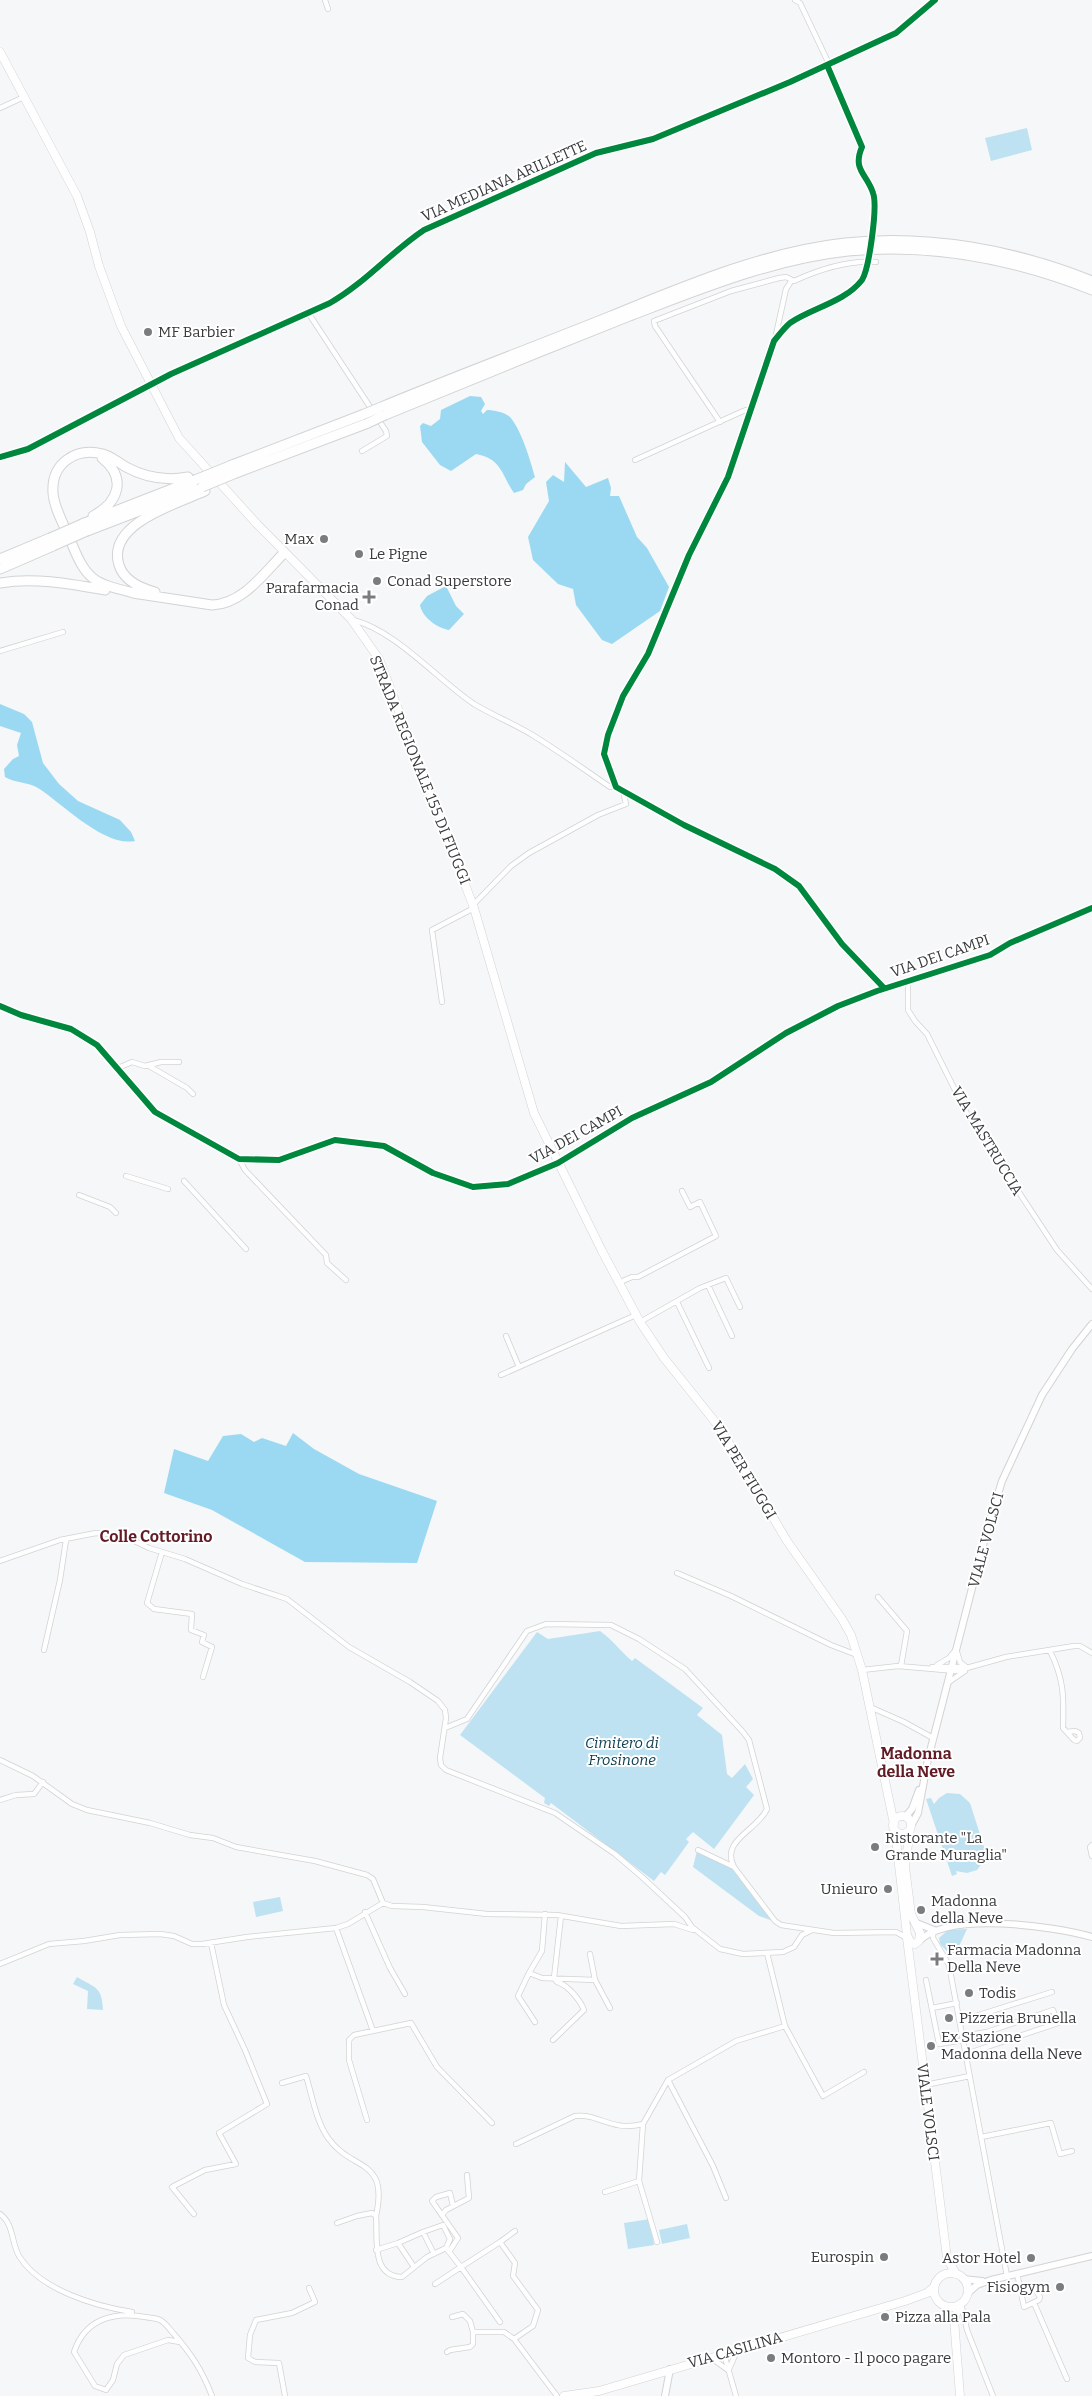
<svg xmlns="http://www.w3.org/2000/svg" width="1092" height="2396" font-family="Bitter,serif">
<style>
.green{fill:#bfe2f2}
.forest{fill:#9bd9f2}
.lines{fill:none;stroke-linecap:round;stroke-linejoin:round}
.street-casing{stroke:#d1d3d4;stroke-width:6}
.secondary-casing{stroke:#d1d3d4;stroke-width:8}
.primary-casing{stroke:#d1d3d4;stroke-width:9}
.highway-casing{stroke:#d1d3d4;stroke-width:11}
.street{stroke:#fefefe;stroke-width:4.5}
.secondary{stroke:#fefefe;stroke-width:6}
.primary{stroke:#fefefe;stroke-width:8}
.highway{stroke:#fefefe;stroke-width:9}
.street-bridge-casing{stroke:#d1d3d4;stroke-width:6;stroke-linecap:butt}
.highway-bridge-casing{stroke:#d1d3d4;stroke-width:11;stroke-linecap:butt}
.street-bridge{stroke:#fefefe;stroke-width:4.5}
.highway-bridge{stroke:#fefefe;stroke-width:9}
.cycleway-casing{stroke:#fff;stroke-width:9}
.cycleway{stroke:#00873e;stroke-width:6}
.poi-dot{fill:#7a7c7e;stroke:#fff;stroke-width:2}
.labels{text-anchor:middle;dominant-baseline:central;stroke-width:4;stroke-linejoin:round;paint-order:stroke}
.street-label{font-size:15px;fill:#383a3b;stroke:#fff}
.poi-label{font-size:15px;fill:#383a3b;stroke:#fff;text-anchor:start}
.park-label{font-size:15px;font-style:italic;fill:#0f4051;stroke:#fff}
.neighbourhood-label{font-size:16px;font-weight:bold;fill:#621c25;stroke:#fff}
</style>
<rect width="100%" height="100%" fill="#f5f7f9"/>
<path class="green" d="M1027 128 1032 150 991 161 985 138Z
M600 1631C614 1641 620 1651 632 1661L635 1658 703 1708 697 1715 722 1735 727 1774 732 1778 745 1764 753 1779 746 1787 754 1795 714 1849 693 1832 686 1839 689 1842 665 1875 661 1872 654 1881 551 1803 549 1806 544 1803 545 1798 460 1735 537 1632 548 1639Z
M947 1793 960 1794 970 1803 985 1850 983 1862 977 1870 967 1873 956 1871 957 1874 952 1876 926 1799 931 1798 934 1804 939 1798Z
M697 1851 733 1868 773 1921 759 1916 693 1867Z
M280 1897 283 1911 256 1917 253 1902Z
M967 1929 956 1953H949L940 1944 939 1938 948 1930Z
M77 1977C96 1988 102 1987 103 2010L87 2009 88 1991 73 1984Z
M650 2219 654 2245 628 2249 624 2223Z
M687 2224 690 2238 662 2244 659 2230Z"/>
<path class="forest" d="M470 396 481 397 485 404 481 411 483 414 487 410C494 410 504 412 510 417 522 431 530 460 535 477L526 484 523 490 514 493C501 474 502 459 476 454L451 471 440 465 422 442 420 426 423 423 431 426 440 419 441 410Z
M565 462 586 487 608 478 611 488 610 496H619L637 537 647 548 669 587 660 611 612 644 602 640 576 605 573 589 558 584 533 560 528 537 549 501 546 482 553 475 564 482Z
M446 586 456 606 464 614 449 630C437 628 422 617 420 605L427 596Z
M0 704 24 714 32 722 43 763 59 784 78 801 120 820 131 832 135 841C104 847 63 804 38 788 28 782 15 783 5 777L4 769 13 759 19 756 17 745 21 733 0 726Z
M293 1433 314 1449 359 1474 437 1501 417 1563 305 1562 212 1510 164 1493 174 1449 208 1461 223 1436 241 1434 254 1442 262 1438 286 1446Z"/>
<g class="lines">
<g class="street-casing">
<path id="street" d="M325 0 328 9
M795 0 800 3 829 64
M827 65 862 147C853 168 866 175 873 193 876 201 876 209 875 217
M0 108 24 97
M866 267C861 297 813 307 790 323 784 327 779 335 774 341L728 477 689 555 648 654 623 696 608 735 604 754 616 787 684 825 775 869 799 886 842 944 884 988
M309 314 372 410
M775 339 786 289 792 280
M720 422 655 326 654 321 731 291 779 278 786 277 794 281C820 269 847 260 876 262
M362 451 387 436 386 431 378 419
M0 457 28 449 171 374 330 303C365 283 391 252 424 230L596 153 653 139 790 82 896 33 935 0
M635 460 741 412 746 410 751 412
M353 620C395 630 438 680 474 704 494 716 515 724 534 736 560 752 585 770 610 787H616
M0 651 63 632
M473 905 511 866 529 853 598 815 626 804 623 791
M908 981V1010L915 1021 927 1034 966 1112 1057 1250 1092 1289
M442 1002 432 930 474 908
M0 1006 21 1015 71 1029 97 1045 155 1112 239 1159 279 1160 335 1140 384 1146 433 1173 473 1187 508 1184 558 1163 632 1118 711 1082 786 1033 838 1006 877 991 990 955 1010 943 1092 908
M149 1066 187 1088 193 1094
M118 1068 132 1062 145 1066 161 1062H179
M239 1159 245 1170 326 1255 327 1263 346 1280
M126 1176 168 1189
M184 1181 246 1249
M79 1195 110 1207 116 1213
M618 1283 632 1277H638L716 1236 700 1202 690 1207 682 1191
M708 1285 732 1336
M677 1302 709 1368
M640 1322 700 1288 726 1278 740 1307
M506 1336 519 1367
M501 1375 636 1315
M162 1552 147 1603 154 1609 192 1614 191 1630 204 1635 202 1642 212 1647 203 1677
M0 1561 60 1540 96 1533 112 1534 122 1535 149 1548 185 1559 242 1584 287 1599 349 1647 410 1682 438 1701 445 1710 446 1718 440 1758 441 1765 446 1770 555 1813 615 1854 642 1877 685 1917 692 1927 720 1949 743 1954 783 1952 794 1947 802 1935 812 1930
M677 1573 731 1596 831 1645 857 1655
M878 1597 907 1631 901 1666
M44 1650 60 1580 66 1540
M1050 1651C1064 1679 1064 1697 1063 1728L1074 1740 1077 1741 1080 1738 1079 1733 1075 1731 1067 1732
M957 1652 960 1662 965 1666
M937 1665 949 1658 954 1652
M932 1667H966
M862 1670 898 1666 956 1671 1006 1657 1074 1646H1080L1092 1653
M949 1682 965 1671
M870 1707 904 1722 933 1738
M445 1728 467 1719 527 1631 546 1624 611 1625 639 1639 685 1669 743 1732 749 1740 767 1809C757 1831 720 1840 734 1867L775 1921 781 1925 834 1933 896 1932 907 1938
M0 1760 33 1776 72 1804 87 1810 150 1823 190 1835 213 1838 236 1847 315 1861 367 1875 373 1879 383 1903 392 1906 423 1907 487 1914 557 1915 621 1926 674 1924 693 1930
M0 1800 16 1795 34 1794 43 1782
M1092 1845 1090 1847 1092 1856
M698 1850 734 1867
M365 1912 390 1968 405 1994
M545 1914 542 1951 529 1973 542 1978 595 1980 610 2008
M336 1928 373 2031
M933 1932V1938L949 1965 1007 2276
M590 1954 595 1980
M0 1964 49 1944 84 1941 120 1935 160 1934 174 1936 192 1944H202L247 1937 336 1928 348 1924 383 1903
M529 1973 518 1996 535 2022
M926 1980 939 2044 964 2040
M932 2008 957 2003
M960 2021 1052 1992
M785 2026 823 2096 864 2072
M963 2036 987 2032 1053 2010 1058 2023 966 2054
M553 2040 584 2010C580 2000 568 1985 557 1982L554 1978 561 1916
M668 2080 713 2166 726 2198
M282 2083 306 2076C312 2095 316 2121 328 2138 352 2172 389 2157 376 2216
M925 2085 970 2076
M367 2120 349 2060V2040L354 2035 411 2023 437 2067 492 2123
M981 2137 1051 2123 1060 2154 1072 2151
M516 2144 575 2116C598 2113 611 2132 643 2124
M639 2181 643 2124 668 2080 736 2041 785 2026 767 1953
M605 2192 639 2181 657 2242
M0 2214C14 2224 11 2242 19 2256 40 2290 95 2306 132 2312
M194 2214 172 2187 205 2170 236 2164 219 2133 267 2104 245 2050 224 2005 211 1943
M442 2215 446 2210 469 2198 467 2175
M337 2223 357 2216 372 2213 376 2216C378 2237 370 2276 402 2277L427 2257 446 2248 461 2267 500 2242 515 2263 513 2276 538 2310 533 2326 514 2339 557 2396
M423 2232 443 2225 450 2239 446 2248
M500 2242 515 2231
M398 2243 423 2232 434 2254
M376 2250 398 2243 414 2267
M449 2252 458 2238 432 2201 436 2197 450 2193 453 2206
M1017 2273 1024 2307 1039 2300 1040 2297 1035 2289 1022 2288
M435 2284 461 2267 500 2322
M961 2303 967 2330 993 2396
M1034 2303 1067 2379
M452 2317 463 2314 470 2321 473 2332H504L514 2339
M180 2342 168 2340 124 2355 117 2364 113 2380 106 2390 95 2386 74 2352C85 2319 114 2311 145 2317 150 2318 156 2318 160 2320 166 2323 170 2330 174 2334 192 2355 202 2370 212 2396
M447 2352 450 2350 470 2347 473 2344V2332
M724 2354 736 2396
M711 2358 728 2370
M729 2369 737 2351
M285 2396 279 2363 255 2362 248 2358 250 2335 256 2320 292 2313 315 2302 309 2288"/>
</g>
<g class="secondary-casing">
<path id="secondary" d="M905 1817 912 1809 919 1790
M911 1826 918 1813 928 1759 987 1530 1002 1481 1042 1395 1072 1349 1092 1324
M914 1922 934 1930
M919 1941C951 1911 1052 1926 1092 1937
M963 2279 982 2281
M967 2294 977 2285 991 2280 1092 2256
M665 2396 670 2369"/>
</g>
<g class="primary-casing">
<path id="primary" d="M0 52 77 196 90 232 99 266 121 326 179 438 257 524 351 619 379 659 474 908 534 1113 602 1251 640 1322 664 1358 720 1428 787 1541 842 1619 851 1635 862 1670 894 1824
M893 1825a9 9 0 1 1 18 0a9 9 0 1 1-18 0Z
M895 1830 907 1935 911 1943 915 1944 919 1941 920 1933 911 1914 905 1867 910 1829
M907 1938 947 2258 956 2274
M934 2290a17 17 0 1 1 34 0a17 17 0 1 1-34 0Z
M960 2304 954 2319 960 2396
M564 2396 599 2391 905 2301 927 2293 934 2287"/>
</g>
<g class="highway-casing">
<path id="highway" d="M379 408C456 376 534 347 611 316 685 286 764 252 845 243 928 234 1015 250 1092 281
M385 415C466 382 546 349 627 317 698 290 772 259 848 251 932 243 1014 259 1092 290
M232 465 362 415
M236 473 368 423
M93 516C119 502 127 478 102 458
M82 524 195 480
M87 531 199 488
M0 559 50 538
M0 569 53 546
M0 583C35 577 71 584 105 590
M155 592C140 588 124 581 119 565 106 524 176 504 205 491
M133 593 212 605C243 604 264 573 284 553
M138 594C94 583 87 583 70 539 64 525 54 508 53 493 51 463 76 447 103 454 111 456 119 463 126 467 146 478 166 481 188 477"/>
</g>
<use href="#street" class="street"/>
<use href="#secondary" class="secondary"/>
<use href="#primary" class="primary"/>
<use href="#highway" class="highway"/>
<g class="street-bridge-casing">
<path id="street-bridge" d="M866 267 875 217"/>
</g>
<g class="highway-bridge-casing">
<path id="highway-bridge" d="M362 415 379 408
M368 423 385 415
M195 480 232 465
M202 487 236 473
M50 538 82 524
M53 546 87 531"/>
</g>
<use href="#street-bridge" class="street-bridge"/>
<use href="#highway-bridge" class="highway-bridge"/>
<g class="cycleway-casing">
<path id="cycleway" d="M827 65 862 147C852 170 867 174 873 193 878 206 869 269 862 280 845 302 812 308 790 323 784 328 779 335 774 341L728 477 689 555 648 654 623 696 608 735 604 754 616 787 684 825 775 869 799 886 842 944 884 988
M0 457 28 449 171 374 330 303C365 283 391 252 424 230L596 153 653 139 790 82 896 33 935 0
M0 1006 21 1015 71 1029 97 1045 155 1112 239 1159 279 1160 335 1140 384 1146 433 1173 473 1187 508 1184 558 1163 632 1118 711 1082 786 1033 838 1006 877 991 990 955 1010 943 1092 908"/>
</g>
<use href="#cycleway" class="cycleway"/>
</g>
<g class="poi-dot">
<circle cx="148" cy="332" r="5"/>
<circle cx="324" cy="539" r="5"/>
<circle cx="359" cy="554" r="5"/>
<circle cx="377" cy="581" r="5"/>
<path d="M366.5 589.5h5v5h5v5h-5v5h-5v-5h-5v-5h5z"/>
<circle cx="875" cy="1847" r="5"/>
<circle cx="888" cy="1889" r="5"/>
<circle cx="921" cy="1910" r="5"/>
<path d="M934.5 1951.5h5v5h5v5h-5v5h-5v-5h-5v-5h5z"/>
<circle cx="969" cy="1993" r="5"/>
<circle cx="949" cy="2018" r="5"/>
<circle cx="931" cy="2046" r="5"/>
<circle cx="884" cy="2257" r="5"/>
<circle cx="1031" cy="2258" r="5"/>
<circle cx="1060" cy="2287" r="5"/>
<circle cx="885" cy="2317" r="5"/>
<circle cx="771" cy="2358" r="5"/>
</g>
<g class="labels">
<g class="street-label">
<text transform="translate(504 181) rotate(-24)">VIA MEDIANA ARILLETTE</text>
<text transform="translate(420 770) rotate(68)">STRADA REGIONALE 155 DI FIUGGI</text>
<text transform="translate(940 956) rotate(-19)">VIA DEI CAMPI</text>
<text transform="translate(576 1135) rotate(-29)">VIA DEI CAMPI</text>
<text transform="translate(987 1141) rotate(59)">VIA MASTRUCCIA</text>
<text transform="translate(744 1470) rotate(59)">VIA PER FIUGGI</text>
<text transform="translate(986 1540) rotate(-75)">VIALE VOLSCI</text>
<text transform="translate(928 2112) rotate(83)">VIALE VOLSCI</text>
<text transform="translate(735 2350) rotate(-16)">VIA CASILINA</text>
</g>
<g class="poi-label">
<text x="158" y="332">MF Barbier</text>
<text x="314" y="539" text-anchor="end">Max</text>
<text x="369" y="554">Le Pigne</text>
<text x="387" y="581">Conad Superstore</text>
<text x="359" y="588" text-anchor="end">Parafarmacia<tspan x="359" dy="17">Conad</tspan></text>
<text x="885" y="1838">Ristorante "La<tspan x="885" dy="17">Grande Muraglia"</tspan></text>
<text x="878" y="1889" text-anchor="end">Unieuro</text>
<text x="931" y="1901">Madonna<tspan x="931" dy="17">della Neve</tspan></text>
<text x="947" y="1950">Farmacia Madonna<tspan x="947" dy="17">Della Neve</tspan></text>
<text x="979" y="1993">Todis</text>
<text x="959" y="2018">Pizzeria Brunella</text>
<text x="941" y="2037">Ex Stazione<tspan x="941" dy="17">Madonna della Neve</tspan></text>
<text x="874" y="2257" text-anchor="end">Eurospin</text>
<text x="1021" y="2258" text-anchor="end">Astor Hotel</text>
<text x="1050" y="2287" text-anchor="end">Fisiogym</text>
<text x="895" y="2317">Pizza alla Pala</text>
<text x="781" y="2358">Montoro - Il poco pagare</text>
</g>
<g class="park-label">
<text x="622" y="1743">Cimitero di<tspan x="622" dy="17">Frosinone</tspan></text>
</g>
<g class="neighbourhood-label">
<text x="156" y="1536">Colle Cottorino</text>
<text x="916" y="1753">Madonna<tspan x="916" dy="18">della Neve</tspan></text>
</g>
</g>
</svg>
